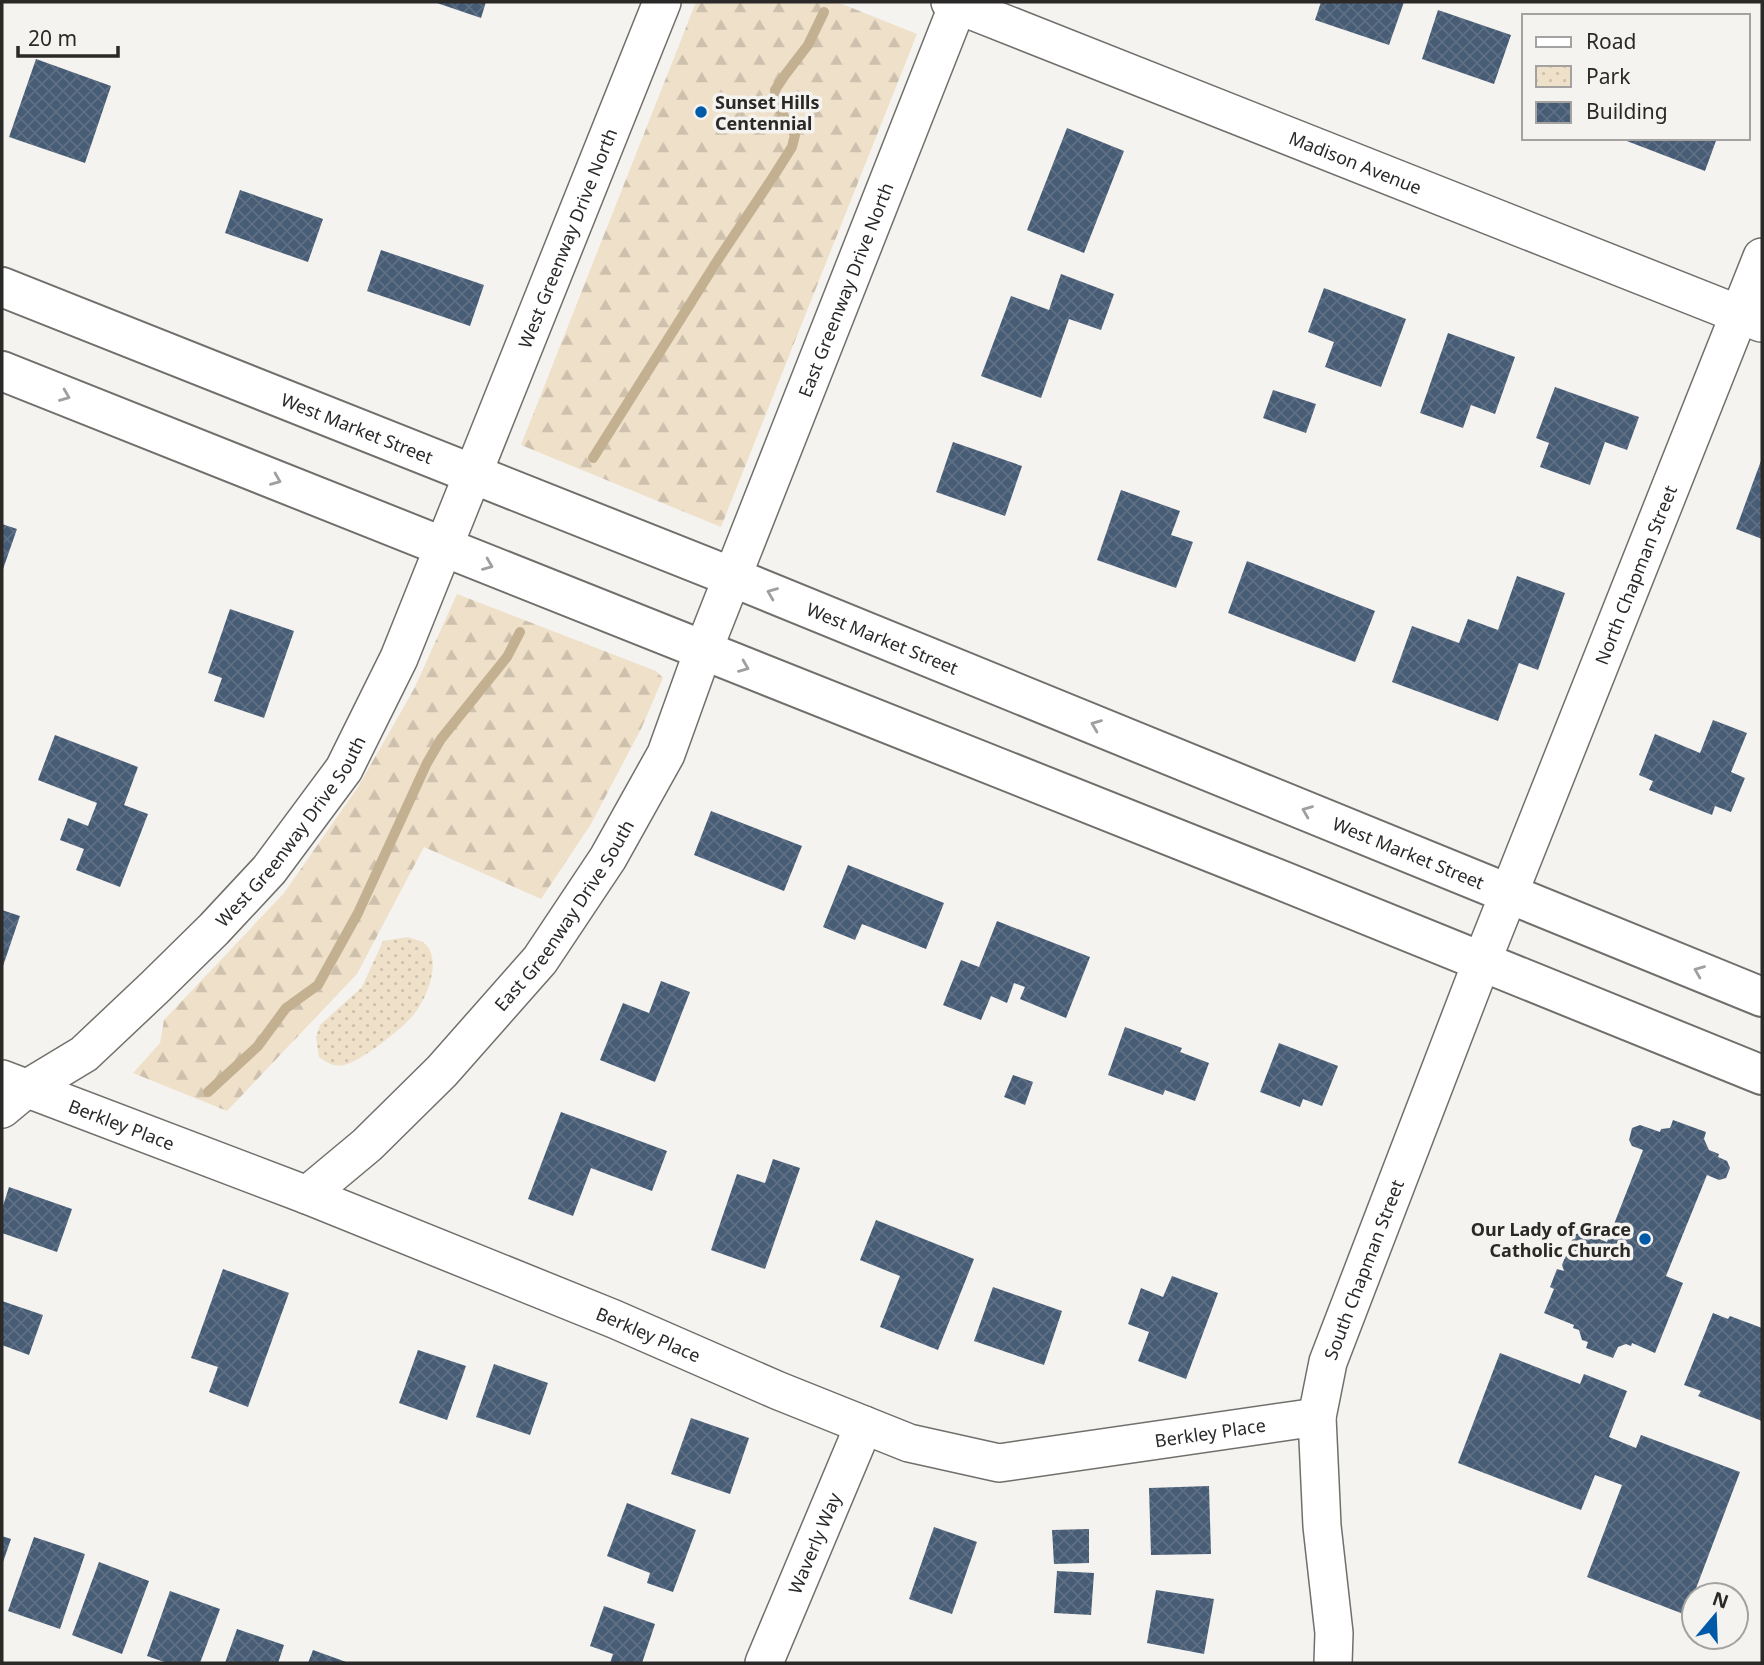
<svg xmlns="http://www.w3.org/2000/svg" width="1764" height="1665" font-family="'Noto Sans',sans-serif">
<style>
.forest{fill:url(#forest-firs)}
.park{fill:url(#park-dots)}
.lines{fill:none;stroke-linecap:round;stroke-linejoin:round}
.stream{stroke:#c3b091;stroke-width:10}
.building{fill:url(#building-cross-hatch)}
.minor-casing{stroke:#716f6c;stroke-width:40}
.major-casing{stroke:#716f6c;stroke-width:42}
.minor{stroke:#fff;stroke-width:37}
.major{stroke:#fff;stroke-width:38}
.oneway{stroke:#9f9f9e}
.poi-dot{fill:#015aa8;stroke:#f5f3f0;stroke-width:2.5}
.labels{text-anchor:middle;dominant-baseline:central;stroke-width:7;stroke-linejoin:round;paint-order:stroke}
.poi-label{font-size:18px;font-weight:bold;fill:#2a2928;stroke:#f5f3f0;text-anchor:start}
.street-label{font-size:18px;fill:#2a2928;stroke:#f5f3f0}
</style>
<defs>
<pattern id="forest-firs" width="22" height="20" patternUnits="userSpaceOnUse" patternTransform="scale(1.75)"><rect width="22" height="20" fill="#efe0c9"/><path d="M5 1l3.5 6h-7zM16 11l3.5 6h-7z" fill="#cdc0ad"/></pattern>
<pattern id="park-dots" width="8" height="8" patternUnits="userSpaceOnUse" patternTransform="scale(1.75)"><rect width="8" height="8" fill="#efe0c9"/><path d="M2 2h.1M6 6h.1" fill="none" stroke="#cdc0ad" stroke-width="1.8" stroke-linecap="round"/></pattern>
<pattern id="building-cross-hatch" width="8" height="8" patternUnits="userSpaceOnUse" patternTransform="scale(1.75)"><rect width="8" height="8" fill="#475c75"/><path d="M0 0l8 8M0 8l8-8" fill="none" stroke="#5f7084"/></pattern>
</defs>
<rect width="100%" height="100%" fill="#f5f3f0"/>
<path class="forest" d="M696 2H837L917 34 721 527 521 445Z
M457 594 656 671 663 678 641 729 591 824 541 899 424 847 357 974 227 1111 133 1073 160 1043 164 1020 284 893 358 787 414 689Z"/>
<path class="park" d="M408 937C413 939 420 940 424 943 443 958 427 998 415 1013 406 1026 359 1063 344 1065 334 1067 327 1063 319 1057L316 1037 320 1025 362 987 383 941Z"/>
<g class="lines">
<path class="stream" d="M593 458 719 258 773 177 792 147 795 135 776 103 775 90 785 75 808 45 824 12
M208 1092 258 1046 286 1008 318 985 358 913 427 763 441 739 507 657 520 632"/>
</g>
<path class="building" d="M434 2H486L481 18Z
M1321 2H1404L1389 45 1315 20Z
M1438 10 1511 35 1494 84 1422 59Z
M36 59 111 86 85 163 9 137Z
M1067 128 1124 151 1084 253 1027 230Z
M1619 138H1717L1705 171Z
M240 190 323 219 308 262 225 233Z
M381 250 484 285 470 326 367 291Z
M1061 274 1114 294 1101 330 1069 319 1041 398 981 376 1011 296 1049 310Z
M1324 288 1406 319 1381 387 1325 367 1334 342 1308 332Z
M1448 333 1515 357 1495 414 1471 405 1463 428 1420 413Z
M1555 387 1639 417 1627 450 1605 442 1590 485 1540 467 1549 443 1536 438Z
M1273 390 1316 404 1306 433 1263 418Z
M953 442 1022 466 1005 516 936 492Z
M1762 458V539L1736 529Z
M1121 490 1180 511 1171 535 1193 542 1176 588 1097 560Z
M2 524 17 529 2 572Z
M1247 561 1375 611 1355 662 1228 613Z
M1517 576 1565 593 1538 670 1519 663 1498 721 1392 682 1412 626 1459 643 1468 619 1498 630Z
M230 609 294 631 264 718 214 701 222 678 208 673Z
M1713 720 1747 733 1731 772 1745 778 1731 812 1715 806 1712 815 1649 790 1653 781 1639 775 1655 734 1700 753Z
M55 735 138 767 124 805 148 814 120 887 76 870 84 849 60 840 68 818 88 826 97 803 38 780Z
M711 811 802 846 784 891 694 855Z
M848 865 944 903 926 949 862 924 855 940 823 927Z
M2 910 20 916 2 969Z
M997 921 1090 957 1066 1018 1020 999 1025 987 1014 983 1007 1003 991 996 981 1020 943 1005 961 960 979 967Z
M661 981 690 992 655 1082 600 1060 623 1003 649 1013Z
M1125 1027 1182 1048 1180 1052 1209 1063 1195 1101 1165 1090 1163 1095 1108 1075Z
M1279 1043 1338 1066 1322 1106 1303 1099 1300 1107 1260 1092Z
M1013 1075 1033 1082 1025 1105 1004 1097Z
M561 1112 667 1151 652 1191 591 1168 573 1216 528 1199Z
M1673 1120 1706 1132 1704 1139 1709 1150 1719 1154 1718 1157 1727 1161 1730 1168 1726 1178 1719 1180 1707 1175 1666 1276 1683 1283 1655 1353 1632 1343 1631 1346 1626 1344 1618 1347 1613 1358 1586 1348 1588 1342 1582 1340 1579 1330 1573 1328 1574 1325 1544 1313 1554 1289 1550 1287 1557 1269 1564 1271 1562 1265 1574 1235 1581 1232 1607 1242 1643 1150 1632 1146 1629 1140 1632 1128 1640 1125 1660 1132 1661 1129 1670 1128Z
M773 1159 800 1168 765 1269 711 1250 737 1174 765 1183Z
M9 1187 72 1209 57 1252 2 1233V1209Z
M876 1220 974 1259 938 1350 880 1327 900 1276 860 1260Z
M223 1269 289 1293 248 1407 209 1392 218 1367 191 1358Z
M1172 1276 1218 1293 1186 1379 1138 1361 1149 1332 1128 1324 1141 1288 1163 1297Z
M993 1287 1062 1311 1044 1365 974 1341Z
M2 1301 43 1315 29 1355 2 1345Z
M1713 1313 1728 1319 1730 1316 1762 1328V1421L1698 1396 1701 1391 1684 1385Z
M418 1350 466 1366 447 1420 399 1403Z
M1500 1353 1580 1384 1584 1374 1627 1391 1609 1437 1636 1448 1641 1435 1740 1472 1686 1615 1587 1577 1622 1485 1595 1475 1581 1510 1458 1463Z
M494 1364 548 1383 530 1435 476 1417Z
M691 1418 749 1438 730 1494 671 1474Z
M1209 1486 1211 1554 1151 1555 1149 1488Z
M627 1503 696 1530 673 1592 647 1583 650 1573 607 1556Z
M934 1527 977 1542 952 1614 909 1599Z
M1089 1529V1563L1054 1564 1052 1530Z
M2 1536 11 1539 2 1565Z
M34 1537 85 1554 60 1629 8 1611Z
M99 1562 149 1581 122 1654 72 1635Z
M1057 1571 1094 1573 1091 1615 1054 1613Z
M1156 1590 1214 1599 1204 1654 1147 1643Z
M170 1591 220 1609 200 1663H167L147 1656Z
M604 1606 655 1624 642 1663H610L613 1654 590 1646Z
M237 1629 284 1645 278 1663H225Z
M313 1650 349 1663H308Z"/>
<g class="lines">
<g class="minor-casing">
<g id="minor">
<path id="s1" d="M950 2 1761 323"/>
<path id="s2" d="M2 1079 307 1195 614 1319 779 1391 909 1443 999 1463 1317 1417"/>
<path id="s3" d="M2 1109 26 1089 84 1054 155 987 214 929 269 870 344 769 399 658 662 2"/>
<path id="s4" d="M307 1195 367 1145 442 1071 540 960 608 858 666 754 703 651 959 2"/>
<path id="s5" d="M764 1663 864 1425"/>
<path id="s6" d="M1333 1663 1334 1633 1322 1526 1317 1417 1328 1362 1482 961 1762 257"/>
</g>
</g>
<g class="major-casing">
<g id="major">
<path id="s7" d="M2 287 732 577 1762 997"/>
<path d="M2 371 1283 881 1762 1075"/>
</g>
</g>
<use href="#minor" class="minor"/>
<use href="#major" class="major"/>
</g>
<defs><path id="oneway-chevron" d="M-2-3.5L2.5 0L-2 3.5" fill="none" stroke-width="1.6" stroke-linecap="round" stroke-linejoin="round" transform="scale(1.75)"/></defs>
<g class="oneway">
<use href="#oneway-chevron" transform="translate(65 396) rotate(22)"/>
<use href="#oneway-chevron" transform="translate(276 480) rotate(22)"/>
<use href="#oneway-chevron" transform="translate(488 565) rotate(22)"/>
<use href="#oneway-chevron" transform="translate(772 593) rotate(-158)"/>
<use href="#oneway-chevron" transform="translate(744 667) rotate(22)"/>
<use href="#oneway-chevron" transform="translate(1096 725) rotate(-158)"/>
<use href="#oneway-chevron" transform="translate(1307 811) rotate(-158)"/>
<use href="#oneway-chevron" transform="translate(1699 971) rotate(-158)"/>
</g>
<g class="poi-dot">
<circle cx="701" cy="112" r="7"/>
<circle cx="1645" cy="1239" r="7"/>
</g>
<g class="labels">
<g class="poi-label">
<text x="715" y="102">Sunset Hills<tspan x="715" dy="21">Centennial</tspan></text>
<text x="1631" y="1229" text-anchor="end">Our Lady of Grace<tspan x="1631" dy="21">Catholic Church</tspan></text>
</g>
<g class="street-label">
<text stroke="none"><textPath href="#s1" startOffset="436">Madison Avenue</textPath></text>
<text stroke="none"><textPath href="#s3" startOffset="1062">West Greenway Drive North</textPath></text>
<text stroke="none"><textPath href="#s4" startOffset="1071">East Greenway Drive North</textPath></text>
<text stroke="none"><textPath href="#s7" startOffset="382">West Market Street</textPath></text>
<text stroke="none"><textPath href="#s6" startOffset="1148">North Chapman Street</textPath></text>
<text stroke="none"><textPath href="#s7" startOffset="948">West Market Street</textPath></text>
<text stroke="none"><textPath href="#s3" startOffset="404">West Greenway Drive South</textPath></text>
<text stroke="none"><textPath href="#s7" startOffset="1516">West Market Street</textPath></text>
<text stroke="none"><textPath href="#s4" startOffset="382">East Greenway Drive South</textPath></text>
<text stroke="none"><textPath href="#s2" startOffset="128">Berkley Place</textPath></text>
<text stroke="none"><textPath href="#s6" startOffset="402">South Chapman Street</textPath></text>
<text stroke="none"><textPath href="#s2" startOffset="695">Berkley Place</textPath></text>
<text stroke="none"><textPath href="#s2" startOffset="1283">Berkley Place</textPath></text>
<text stroke="none"><textPath href="#s5" startOffset="130">Waverly Way</textPath></text>
</g>
</g>
<rect width="1764" height="1665" fill="none" stroke="#2a2928" stroke-width="7"/>
<rect x="1522" y="14" width="228" height="126" fill="#f5f3f0" stroke="#a4a2a0" stroke-width="2"/>
<rect x="1536" y="37" width="35" height="10" fill="#ffffff" stroke="#a4a2a0" stroke-width="2"/>
<text x="1586" y="49" font-size="21" fill="#2a2928">Road</text>
<rect x="1536" y="66" width="35" height="21" fill="url(#park-dots)" stroke="#a4a2a0" stroke-width="2"/>
<text x="1586" y="84" font-size="21" fill="#2a2928">Park</text>
<rect x="1536" y="102" width="35" height="21" fill="url(#building-cross-hatch)" stroke="#a4a2a0" stroke-width="2"/>
<text x="1586" y="119" font-size="21" fill="#2a2928">Building</text>
<g transform="translate(1715 1616) rotate(19)"><circle r="33" fill="#f5f3f0" stroke="#a4a2a0" stroke-width="2"/>
<path d="M0-5L12 26L0 18L-12 26Z" fill="#015aa8"/>
<text y="-10" font-size="19" font-weight="bold" text-anchor="middle" fill="#2a2928">N</text>
</g>
<path d="M18 46v10h100v-10" fill="none" stroke="#2a2928" stroke-width="3.5"/>
<text x="28" y="46" font-size="21" fill="#2a2928" stroke="#f5f3f0" stroke-width="5" paint-order="stroke">20 m</text>
</svg>
